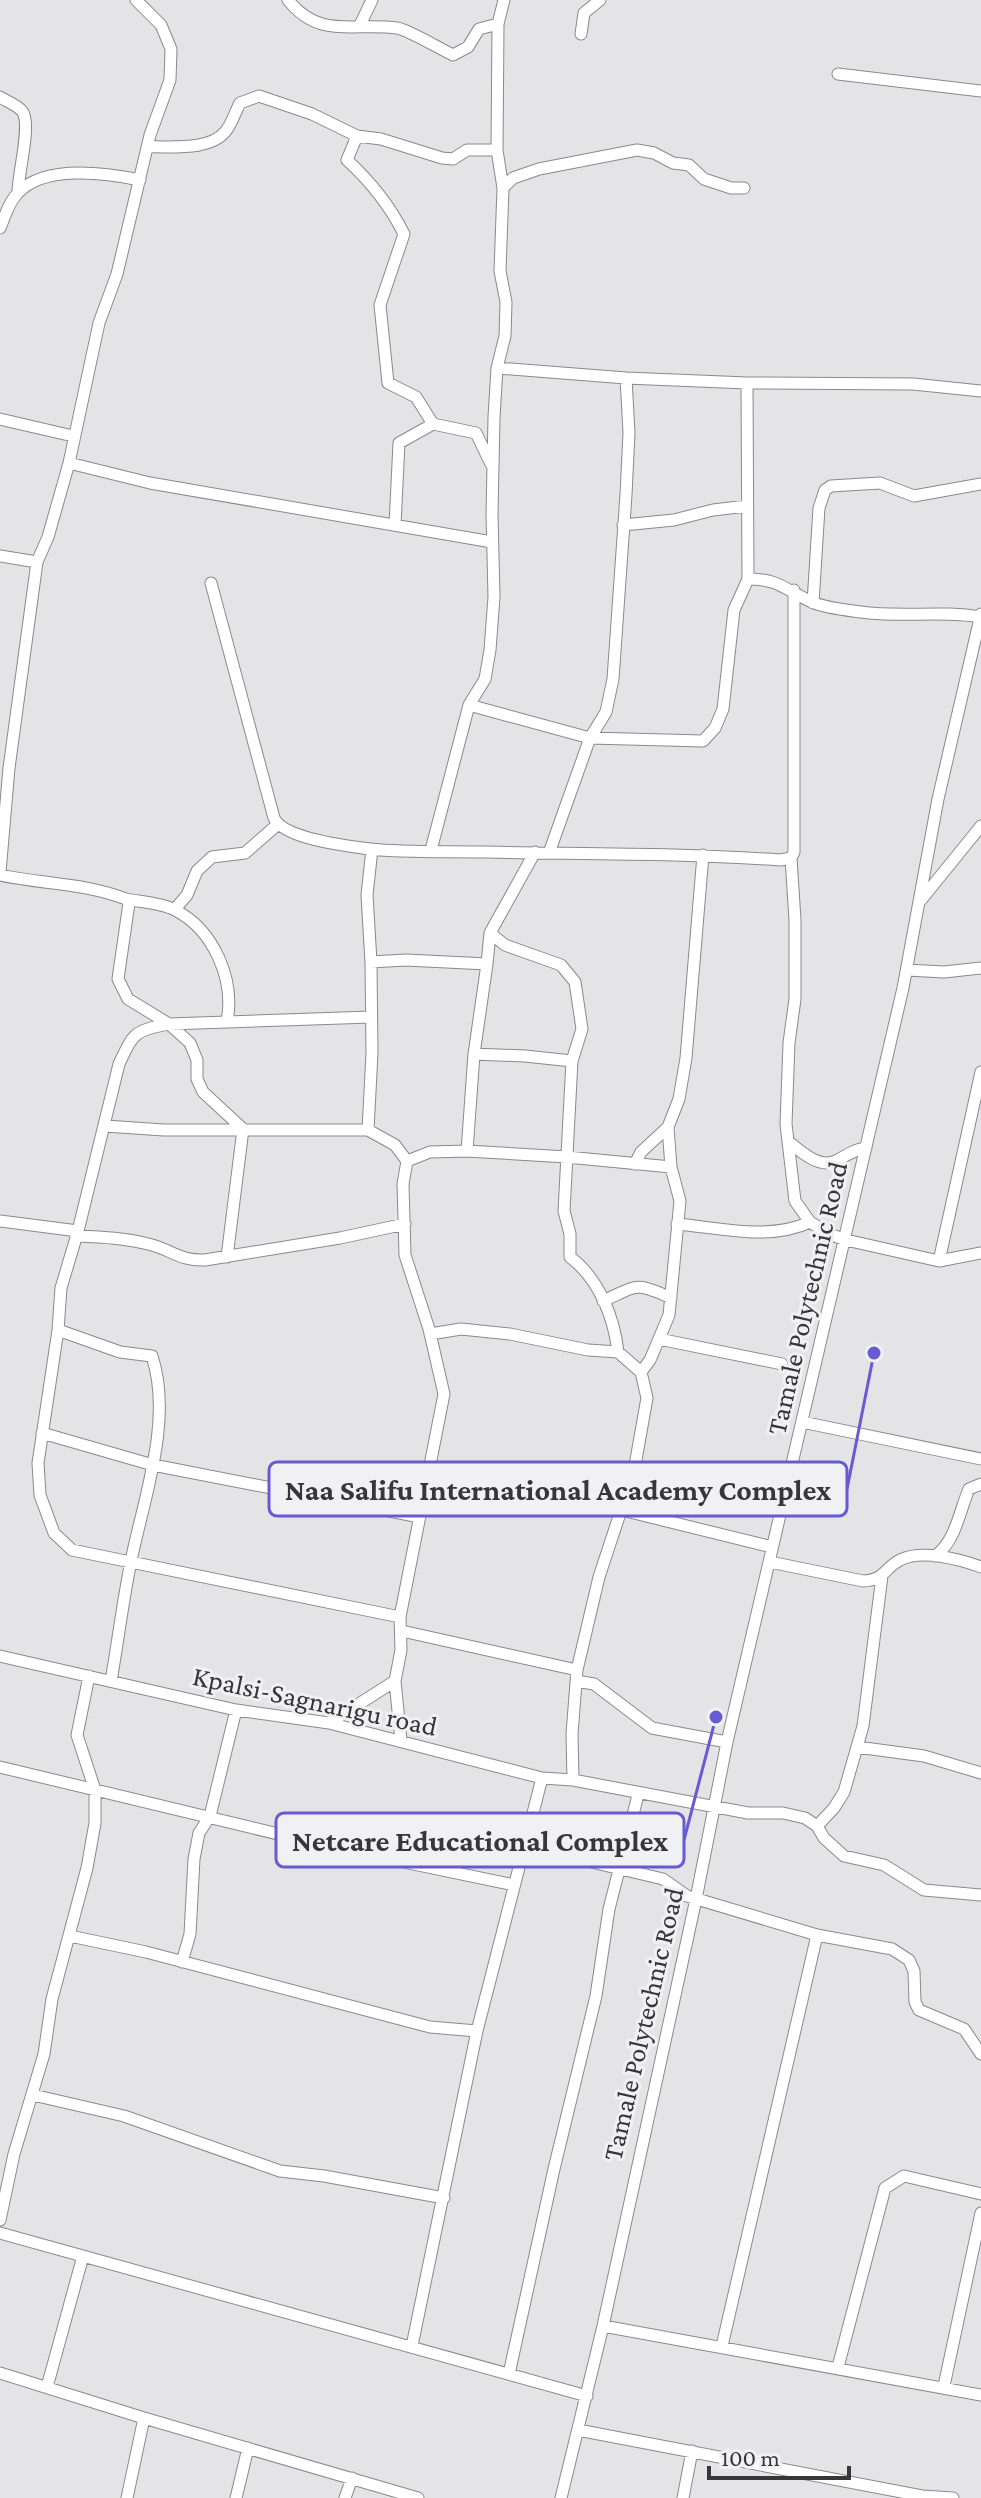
<svg xmlns="http://www.w3.org/2000/svg" width="981" height="2498" font-family="'Crimson Pro',serif">
<style>
.lines{fill:none;stroke-linecap:round;stroke-linejoin:round}
.minor-casing{stroke:#8a898c;stroke-width:13}
.minor{stroke:#fff;stroke-width:11}
.labels{text-anchor:middle;dominant-baseline:central;stroke-width:6;stroke-linejoin:round;paint-order:stroke}
.street-label{font-size:28px;fill:#373738;stroke:#f1f1f4}
.leader{fill:none;stroke:#675bd4;stroke-width:3}
.callout-dot{fill:#675bd4;stroke:#f1f1f4;stroke-width:3}
.callout{fill:#f1f1f4;stroke:#675bd4;stroke-width:3}
.callout-label{font-size:30px;text-anchor:middle;font-weight:bold;fill:#373738}
</style>
<rect width="100%" height="100%" fill="#e4e3e6"/>
<g class="lines">
<g class="minor-casing">
<path id="minor" d="M288 0C320 40 354 22 397 28 409 30 440 49 453 55L468 47 479 29 498 24
M359 27 372 0
M581 34 584 13 600 0
M838 74 981 91
M0 97C6 101 17 105 22 111 32 123 18 173 18 192
M357 136 347 160C371 182 389 204 404 234L380 305 388 383 416 397 433 424 476 433 491 464
M148 147C171 146 209 151 225 132 232 124 235 112 240 103L259 96 312 114 357 136 381 139 442 158 453 159 467 150H497
M503 188 513 178 539 169 637 150 654 153 673 163 689 165 704 179 731 188H744
M0 228C5 217 8 203 17 194 43 164 106 173 140 180
M497 368 626 378 747 383 913 384 981 391
M0 419 73 436
M69 463 150 483 492 542
M395 525 399 443 433 424
M623 525 674 520 713 510 747 506
M0 556 37 562
M748 579C780 579 785 590 812 602 825 608 846 610 861 612 901 618 942 610 980 617
M211 583 274 818C284 839 347 846 370 849 408 853 448 851 486 852 584 854 682 853 780 860L791 858 794 852V590
M813 603 819 508 825 490 831 486 880 483 914 496 981 484
M469 705 590 738 703 741 715 728 723 709 734 610 748 579 747 383
M431 850 469 705 485 679 490 650 494 597 492 514 494 417 497 368 505 336 506 302 500 271 503 188 497 150 498 24 504 0
M549 853 590 738 606 712 613 679 626 495 629 433 626 378
M791 858 795 920V999L789 1043 786 1124 795 1201 810 1222 829 1234 846 1240 939 1261 981 1253
M0 872 9 768 37 562 48 537 69 463 99 323 117 274 150 135 170 80 171 49 161 25 136 0
M0 875C43 884 85 883 126 899L129 903 118 979 128 999 169 1024 190 1043 197 1060V1079L203 1092 243 1129 227 1257
M126 899C141 902 162 903 175 910 214 930 235 980 227 1021
M921 900 981 826
M175 909 187 895 197 871 212 857 245 853 277 825
M490 933 505 945 561 965 575 982 582 1029 572 1061 564 1211 570 1234V1257C599 1279 614 1317 618 1352
M371 962 406 960 487 964 490 933 535 852
M907 970 944 972 981 968
M371 1017 169 1024C134 1031 134 1032 119 1064L78 1231 61 1288 58 1330 38 1463 40 1495 54 1533 72 1550 400 1617
M474 1054 525 1056 572 1061
M105 1126 164 1130H368L395 1145 407 1161 430 1152 467 1151 567 1157 671 1167
M368 1130 372 1053 371 962 367 895 372 849
M788 1141C800 1151 819 1169 836 1161 847 1155 853 1150 866 1148
M467 1151 474 1054 487 964
M635 1164 641 1152 668 1127 679 1099 686 1058 703 855
M0 1221 78 1231
M677 1224C721 1228 769 1241 810 1222
M77 1236C102 1237 127 1238 152 1245 173 1251 181 1261 205 1260L340 1238 405 1224
M939 1261 981 1072
M603 1301C637 1286 634 1281 671 1298
M58 1330 120 1352 152 1356C173 1420 144 1497 131 1561 123 1600 118 1641 111 1681
M430 1334 461 1329 510 1334 588 1350 618 1352 641 1372 647 1398 634 1471 599 1577 577 1670 572 1734 573 1780
M659 1339 782 1364
M641 1372 650 1360 669 1315 680 1201 671 1167 668 1127
M802 1422 981 1459
M42 1433 153 1465 420 1517
M622 1510 772 1547
M935 1556C956 1541 959 1512 969 1489L981 1484
M770 1562 863 1581C885 1580 883 1569 900 1560 922 1549 959 1559 981 1567
M402 1631 577 1670
M0 1656 236 1710 329 1723 542 1778 573 1780 748 1813H783L805 1818 817 1826 824 1838 844 1856 884 1865 924 1890 981 1895
M576 1681 594 1684 652 1728 727 1742
M329 1723 395 1681
M401 1741 395 1681 401 1650 400 1617 444 1394 429 1329 405 1255 403 1184 407 1161
M857 1747 924 1756 981 1773
M0 1767 332 1847 514 1885
M817 1826 834 1808 844 1792 863 1726 882 1576
M524 1846 663 1879 687 1896 817 1935 892 1949 909 1960 914 1971 915 2002 919 2010 964 2029 981 2054
M70 1936 146 1952 430 2027 477 2031
M182 1962 190 1934 194 1859 199 1833 210 1816 236 1710
M33 2095 124 2116 280 2171 324 2176 444 2198
M0 2220 14 2154 44 2054 52 1999 87 1868 95 1823V1790L77 1735 89 1676
M0 2233 587 2396
M603 2326 981 2395
M412 2346 477 2031 542 1778
M722 2346 817 1935
M838 2367 885 2188 904 2176 981 2194
M0 2373 144 2418 418 2498
M509 2374 554 2169 596 1996 609 1909 638 1795
M944 2386 981 2213
M47 2387 83 2256
M578 2430 922 2496 953 2498
M127 2498 144 2418
M236 2498 248 2448
M345 2498 352 2478
M561 2498 603 2326 696 1899 727 1742 903 988 938 799 981 614
M683 2498 692 2451"/>
</g>
<use href="#minor" class="minor"/>
</g>
<g class="labels">
<g class="street-label">
<text transform="translate(807 1298) rotate(-77)">Tamale Polytechnic Road</text>
<text transform="translate(315 1701) rotate(12)">Kpalsi-Sagnarigu road</text>
<text transform="translate(643 2024) rotate(-77)">Tamale Polytechnic Road</text>
</g>
</g>
<path class="leader" d="M874 1353L847 1489M716 1717L684 1840"/>
<g class="callout-dot">
<circle cx="874" cy="1353" r="8"/>
<circle cx="716" cy="1717" r="8"/>
</g>
<g class="callout">
<rect x="269" y="1462" width="578" height="54" rx="8"/>
<rect x="276" y="1813" width="408" height="54" rx="8"/>
</g>
<g class="callout-label">
<text x="558" y="1500">Naa Salifu International Academy Complex</text>
<text x="480" y="1851">Netcare Educational Complex</text>
</g>
<path d="M709 2466v12h140v-12" fill="none" stroke="#373738" stroke-width="4"/>
<text x="721" y="2466" font-size="24" fill="#373738" stroke="#f1f1f4" stroke-width="6" paint-order="stroke">100 m</text>
</svg>
